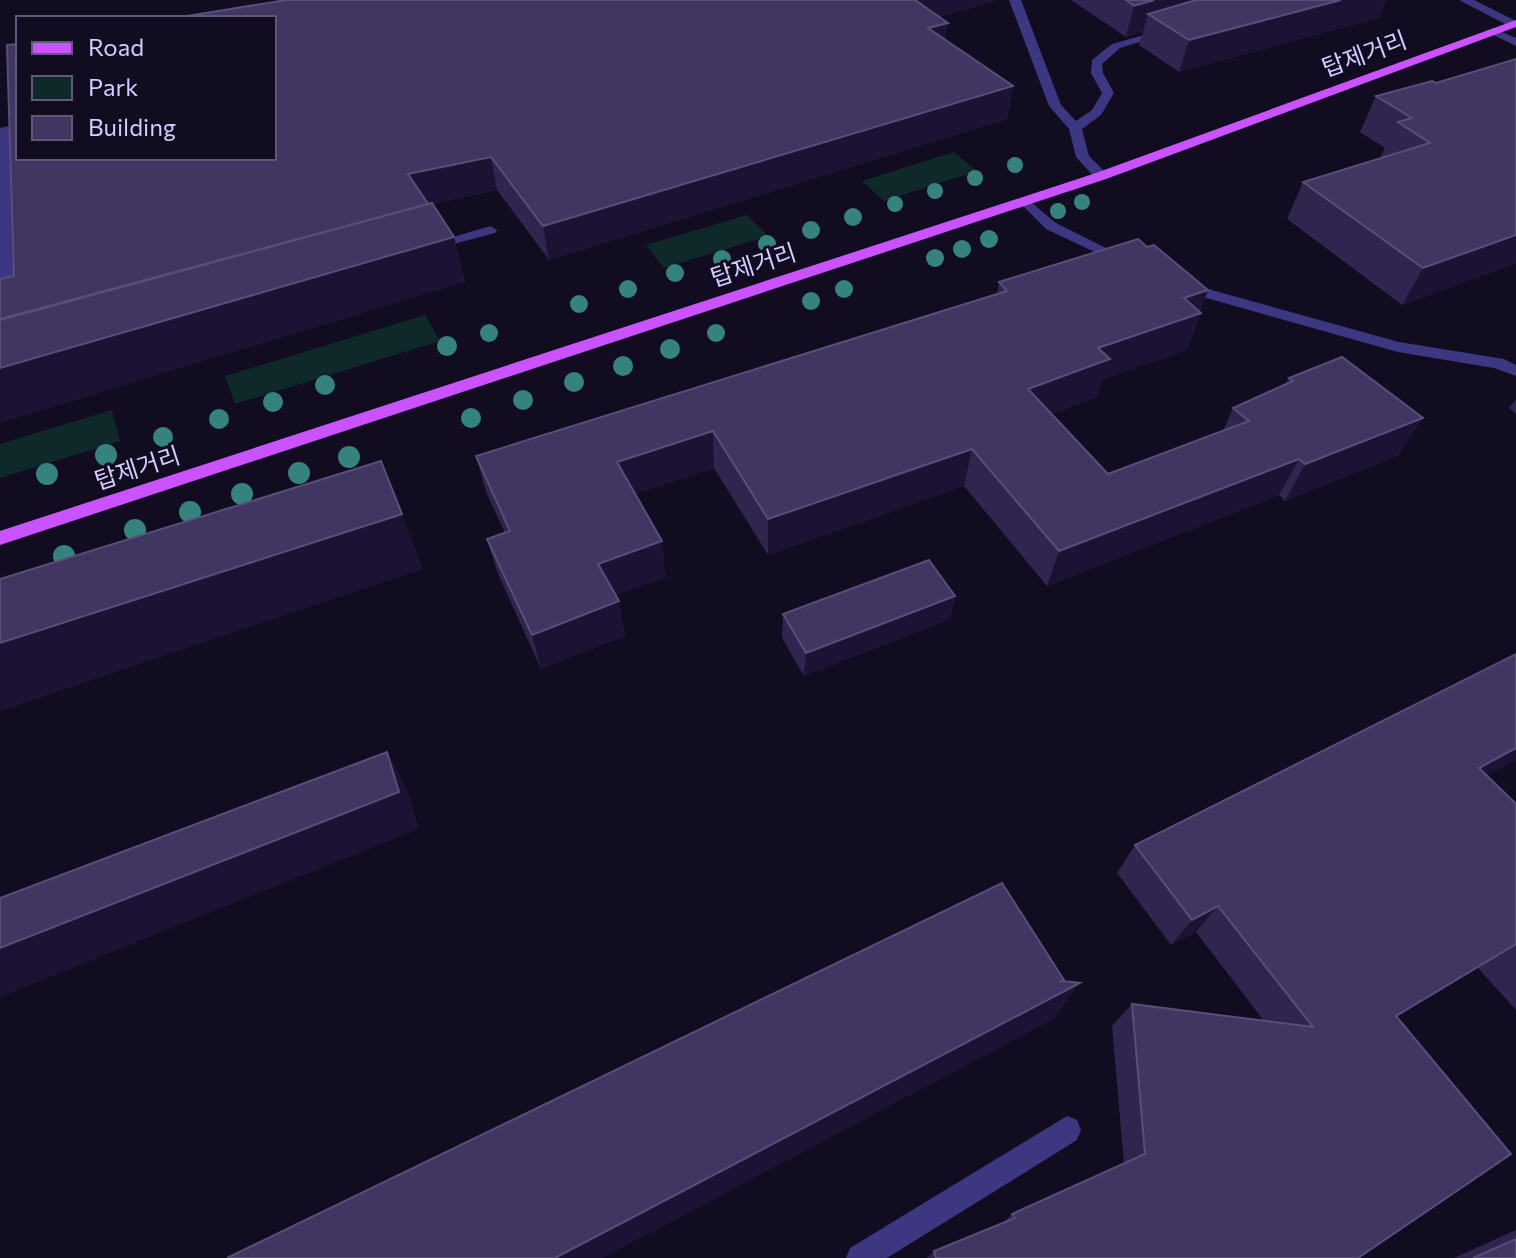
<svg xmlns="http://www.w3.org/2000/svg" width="1516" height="1258" font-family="Commissioner,'Noto Sans KR',sans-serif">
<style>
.green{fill:#0f292a}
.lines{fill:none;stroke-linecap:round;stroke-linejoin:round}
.minor{fill:#3d3680;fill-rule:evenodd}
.major{fill:#ca52ff;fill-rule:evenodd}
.tree{fill:#36827c}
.wall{fill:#2f254e}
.shaded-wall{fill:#1c1334}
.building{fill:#413661;stroke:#584e7a;stroke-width:2}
.labels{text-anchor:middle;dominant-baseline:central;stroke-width:6;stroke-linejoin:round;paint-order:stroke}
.far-street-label{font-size:24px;fill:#d4cbff;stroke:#110c20}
</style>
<rect width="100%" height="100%" fill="#110c20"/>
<path class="green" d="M954 152 977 171 884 201 862 181Z
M747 215 768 236 664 268 646 245Z
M425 315 440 341 235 404 225 376Z
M112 410 120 441 0 478V444Z"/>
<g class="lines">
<path class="minor" d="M1009 0H1021L1061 105 1076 121 1092 110 1102 93 1091 73 1092 60 1112 44 1165 29 1171 32 1120 48 1102 64 1103 73 1114 93 1101 115 1082 129 1089 156 1106 173V179H1096L1076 157 1069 129 1049 106Z
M1459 0H1474L1516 21V27L1509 26Z
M1493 28 1516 38V46L1489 33 1487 31Z
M18 124V132L10 134 14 305 6 310 0 308V128Z
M1026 198 1056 223 1132 261 1130 264H1120L1046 229 1019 202Z
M490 226 497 230 495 233 431 250 424 246Z
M1183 282 1399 342 1504 359 1516 365V376L1494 368 1398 352 1178 290 1175 287Z
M1067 1116 1077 1120 1081 1130 1077 1140 887 1258H846L850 1248Z"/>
<path class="major" d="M1516 20V27L1106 179 0 545V531L1096 173Z"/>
</g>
<g class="tree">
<circle cx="1015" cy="165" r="8"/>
<circle cx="975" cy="178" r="8"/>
<circle cx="935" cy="191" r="8"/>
<circle cx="1082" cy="202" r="8"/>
<circle cx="895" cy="204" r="8"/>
<circle cx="1058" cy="211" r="8"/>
<circle cx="853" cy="217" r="9"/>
<circle cx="811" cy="230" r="9"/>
<circle cx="989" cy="239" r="9"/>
<circle cx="767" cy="244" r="9"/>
<circle cx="962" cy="249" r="9"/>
<circle cx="935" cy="258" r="9"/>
<circle cx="722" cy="259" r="9"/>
<circle cx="675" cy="273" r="9"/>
<circle cx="628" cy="289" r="9"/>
<circle cx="844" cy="289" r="9"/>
<circle cx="811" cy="301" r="9"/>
<circle cx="579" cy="304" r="9"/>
<circle cx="489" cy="333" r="9"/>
<circle cx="716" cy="333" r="9"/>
<circle cx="447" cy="346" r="10"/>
<circle cx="670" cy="349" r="10"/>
<circle cx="623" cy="366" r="10"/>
<circle cx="574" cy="382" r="10"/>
<circle cx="325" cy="385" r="10"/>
<circle cx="523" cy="400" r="10"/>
<circle cx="273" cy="402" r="10"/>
<circle cx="471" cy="418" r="10"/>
<circle cx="219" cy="419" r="10"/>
<circle cx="163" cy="437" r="10"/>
<circle cx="106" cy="455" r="11"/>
<circle cx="349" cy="457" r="11"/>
<circle cx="299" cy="473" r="11"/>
<circle cx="47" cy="474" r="11"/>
<circle cx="242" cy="494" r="11"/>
<circle cx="190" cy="512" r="11"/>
<circle cx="135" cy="530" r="11"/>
<circle cx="64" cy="556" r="11"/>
</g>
<path class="wall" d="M286 0H998L939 17 945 40 1013 86 1007 119 549 260 497 190 432 204 454 237 465 282 14 276Z
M1071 0H1386L1378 18 1179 72 1139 45 1143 32 1126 37Z
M1516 59V263L1402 305 1287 219 1303 182 1380 158 1385 148 1360 132 1376 96 1436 83Z
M1147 247 1208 290 1200 311 1201 313 1187 350 1103 379 1097 397 1051 414 1108 474 1223 431 1233 408 1285 385 1289 378 1399 455 1285 501 1279 495 1047 586 964 486 768 555 714 468 635 494 666 577 615 595 619 601 625 636 541 669 498 574 487 539 505 533 486 492 476 456 997 294 999 282Z
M1516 399V414L1509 408Z
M955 596 950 619 804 676 782 638 783 614Z
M1487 776 1516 804V1010L1478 968 1397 1017 1358 1258H927L934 1251 1001 1224 1012 1214 1124 1164 1112 1026 1132 1004 1264 1021 1196 932 1171 945 1117 873 1135 845Z
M1516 1230V1258H1454Z"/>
<path class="shaded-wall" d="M907 0H998L905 26Z
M1154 0H1251L1148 14 1143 32 1126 37 1134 6Z
M1341 0H1386L1378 18 1179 72 1189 40Z
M948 23 943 55 928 28Z
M1013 86 1007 119 549 260 543 226Z
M491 157 497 190 428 205 408 174Z
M1516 235V263L1402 305 1423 268Z
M454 237 465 282 0 423V368Z
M1208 290 1199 313H1201L1187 350 1103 379 1097 397 1018 426 1028 389 1184 298Z
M1423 418 1399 455 1285 501 1305 464Z
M713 431 714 468 622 498 617 462Z
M972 449 964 486 768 555V519Z
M1299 459 1279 495 1047 586 1059 551Z
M381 461 423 569 0 711V643Z
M662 541 666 577 605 599 598 564Z
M955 596 950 619 804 676 806 653Z
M619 601 625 636 541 669 532 635Z
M1516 748V760L1446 797 1479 768Z
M387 752 407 789 419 829 0 997V948Z
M1218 906 1196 932 1171 945 1192 920Z
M1516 944 1478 968 1363 1038 1396 1016Z
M1080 983 1054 1019 603 1258H555Z"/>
<path class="building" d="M286 0H915L948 23 928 28 1013 86 543 226 491 157 408 174 428 204 0 319V279L14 276 7 45 18 44V158H274V18H175Z
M1126 0H1154L1134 6Z
M1196 0H1341L1189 40 1148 14Z
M1516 59V235L1423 268 1303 182 1430 143 1398 122 1412 118 1376 96 1432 81 1436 83Z
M432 203 454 237 0 368V320Z
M1138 239 1147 247 1154 245 1208 290 1184 298 1201 313 1098 348 1110 359 1028 389 1108 474 1249 421 1233 408 1293 381 1289 378 1342 357 1423 418 1305 464 1299 459 1059 551 972 449 768 519 713 431 617 462 662 541 598 564 619 601 532 635 487 539 510 531 476 456 1007 291 999 282Z
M381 461 402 514 0 643V579Z
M929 560 955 596 806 653 783 614Z
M1516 654V748L1479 768 1516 804V944L1396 1016 1511 1154 1358 1258H936L934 1251 1015 1218 1012 1214 1145 1154 1132 1004 1313 1027 1218 906 1192 920 1135 845Z
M387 752 399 792 0 948V898Z
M1002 883 1064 980 1062 981 1080 983 555 1258H227Z
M1516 1239V1258H1473Z"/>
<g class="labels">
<g class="far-street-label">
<text transform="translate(1364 53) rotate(-20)">탑제거리</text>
<text transform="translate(753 264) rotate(-18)">탑제거리</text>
<text transform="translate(137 467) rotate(-18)">탑제거리</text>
</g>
</g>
<rect x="16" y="16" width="260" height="144" fill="#110c20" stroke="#5f5879" stroke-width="2"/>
<rect x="32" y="42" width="40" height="12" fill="#ca52ff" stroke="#5f5879" stroke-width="2"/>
<text x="88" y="56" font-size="24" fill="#d4cbff">Road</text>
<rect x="32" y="76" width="40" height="24" fill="#0f292a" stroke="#5f5879" stroke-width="2"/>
<text x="88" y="96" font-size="24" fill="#d4cbff">Park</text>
<rect x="32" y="116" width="40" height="24" fill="#413661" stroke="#5f5879" stroke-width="2"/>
<text x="88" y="136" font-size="24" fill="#d4cbff">Building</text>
</svg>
